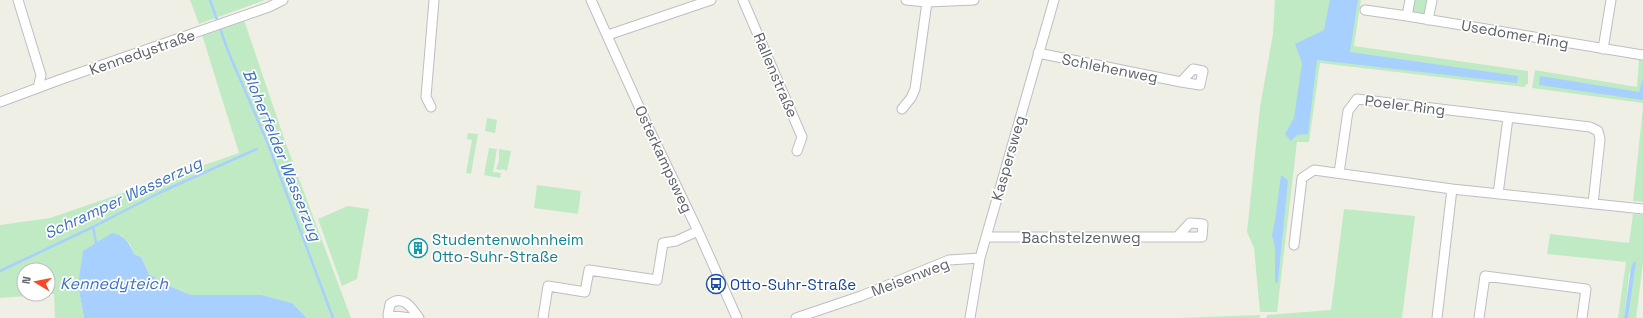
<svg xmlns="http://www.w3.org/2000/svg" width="1643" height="318" font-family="'Space Grotesk',sans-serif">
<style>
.green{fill:#c0eac4;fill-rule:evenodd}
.water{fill:#a7d0ff}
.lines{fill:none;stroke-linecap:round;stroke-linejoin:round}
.stream{stroke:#a7d0ff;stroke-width:2.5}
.street-casing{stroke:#bdbec5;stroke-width:11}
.street{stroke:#fff;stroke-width:9}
.labels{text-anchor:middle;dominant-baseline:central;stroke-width:3.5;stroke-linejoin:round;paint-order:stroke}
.street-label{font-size:15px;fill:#5d6067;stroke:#fff}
.culture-label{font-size:15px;fill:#0d838f;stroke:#fff;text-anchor:start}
.transit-label{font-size:15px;fill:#164399;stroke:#fff;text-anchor:start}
.water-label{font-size:16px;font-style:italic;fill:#3c71c4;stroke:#fff}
</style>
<rect width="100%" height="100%" fill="#f0efe5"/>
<path class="green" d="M190 0H265L199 24Z
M1275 0H1361L1354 46 1528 71V83L1524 87 1320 63 1309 142H1297L1277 312H1260L1254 248 1247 232 1260 107 1273 34Z
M1414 0H1429L1426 15 1415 14 1412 11Z
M244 20 285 141 351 318H307L292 303 262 295H191L169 286 149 274 141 257 134 254 130 244 121 235 78 285 84 318H55L54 294 0 298V225L50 218 239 153 202 35ZM24 270H48V294H24Z
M1639 59 1643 60V103L1532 88 1535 70 1637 87Z
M1643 107V202L1633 201Z
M487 118 497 120 495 133 485 131Z
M468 133 478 134 471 174 466 173 472 140 467 139Z
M489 148 497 149 493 172 501 173 500 178 484 175Z
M499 149 511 151 507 171 502 169 501 170 496 169 499 161Z
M537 185 581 191 578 214 534 208Z
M348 206 369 209 357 279 342 286 318 219Z
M1344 209 1415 216 1402 318H1266L1267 315 1331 310Z
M1633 214 1643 215V263L1636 318H1628L1633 274V263L1629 275 1624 318H1618L1626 262 1547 254 1550 234 1629 243Z
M1261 315 1259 318H1177Z"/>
<path class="water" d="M1330 0H1358L1350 52 1518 76 1517 83 1317 60 1308 134 1297 135 1291 141 1285 134 1294 118 1302 63 1295 44 1324 30Z
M1540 76 1639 92 1643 78V100L1539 85Z
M1281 175 1288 180 1278 282 1275 283V248L1272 235 1275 221Z
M112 233C124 235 129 242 134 254L141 257 149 274 169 286 191 295H262L292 303 307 318H84L78 285 83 251Z
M1636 261 1628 318H1624L1631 268 1633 263Z"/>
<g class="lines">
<path class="stream" d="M210 0 228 51 268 144 333 318
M93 227 96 242
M0 271 93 227 161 192 257 149"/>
<g class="street-casing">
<path id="street" d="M18 0 41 75 38 88
M591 0 650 131 698 231 737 318
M743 0 802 137 797 151
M906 0 927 2 974 0
M1410 0 1407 16 1643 55
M1365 10 1407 16
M1428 20 1432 0
M608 35 711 0
M1603 49 1611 0
M1038 53 1181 82 1200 85 1203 71 1193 69 1181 82
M0 102 59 80 269 7 283 0
M431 107 426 97 434 0
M902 109 911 98 915 89 927 2
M1339 173 1348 111 1357 99 1590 127 1598 131 1600 139 1593 204
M1498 194 1508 118
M986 237H1202L1203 224 1190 223 1177 237
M1294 245 1302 178 1314 170 1452 189 1643 209
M410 318 388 315 390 304C403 294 412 308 419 318
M543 318 548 286 585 292 589 270 657 280 663 243 676 241 698 231
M796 318 861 296 949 260 980 258
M970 318 980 258 1054 0
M1437 318 1452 189
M1479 318 1485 276 1586 289 1582 318"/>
</g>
<use href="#street" class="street"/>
</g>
<defs>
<g id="building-ring" transform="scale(1)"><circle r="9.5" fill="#fff" stroke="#0f9aa8" stroke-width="1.5"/><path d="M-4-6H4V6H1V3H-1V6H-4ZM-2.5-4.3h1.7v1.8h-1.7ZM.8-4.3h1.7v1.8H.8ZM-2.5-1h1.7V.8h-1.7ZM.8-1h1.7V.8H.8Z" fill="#0f9aa8"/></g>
<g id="bus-ring" transform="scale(1)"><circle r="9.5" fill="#fff" stroke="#1a4fb4" stroke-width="1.5"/><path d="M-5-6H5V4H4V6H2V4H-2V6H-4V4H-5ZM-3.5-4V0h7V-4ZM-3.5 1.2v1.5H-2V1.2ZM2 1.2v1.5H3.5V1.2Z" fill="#1a4fb4"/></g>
</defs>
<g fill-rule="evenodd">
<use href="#building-ring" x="418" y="248"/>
<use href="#bus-ring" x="716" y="284"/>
</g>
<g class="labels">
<g class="street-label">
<text transform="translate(1515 34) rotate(10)">Usedomer Ring</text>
<text transform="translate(142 52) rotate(-19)">Kennedystraße</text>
<text transform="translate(1110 68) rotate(11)">Schlehenweg</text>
<text transform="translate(776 75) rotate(67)">Rallenstraße</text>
<text transform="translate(1405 105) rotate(7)">Poeler Ring</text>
<text transform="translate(1008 158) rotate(-74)">Kaspersweg</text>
<text transform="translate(664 159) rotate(65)">Osterkampsweg</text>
<text x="1081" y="237">Bachstelzenweg</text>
<text transform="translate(910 277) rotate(-21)">Meisenweg</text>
</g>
<g class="culture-label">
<text x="432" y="239">Studentenwohnheim<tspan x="432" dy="17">Otto-Suhr-Straße</tspan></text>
</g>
<g class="transit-label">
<text x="730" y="284">Otto-Suhr-Straße</text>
</g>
<g class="water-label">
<text transform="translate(282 155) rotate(68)">Bloherfelder Wasserzug</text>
<text transform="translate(123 198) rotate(-25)">Schramper Wasserzug</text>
<text x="114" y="283">Kennedyteich</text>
</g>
</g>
<g transform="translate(36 282) rotate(280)"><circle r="19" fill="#ffffff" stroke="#bebfc2"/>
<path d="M0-3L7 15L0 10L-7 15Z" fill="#f74925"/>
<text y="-6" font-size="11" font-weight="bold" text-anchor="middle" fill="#5d6067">N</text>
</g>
</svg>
